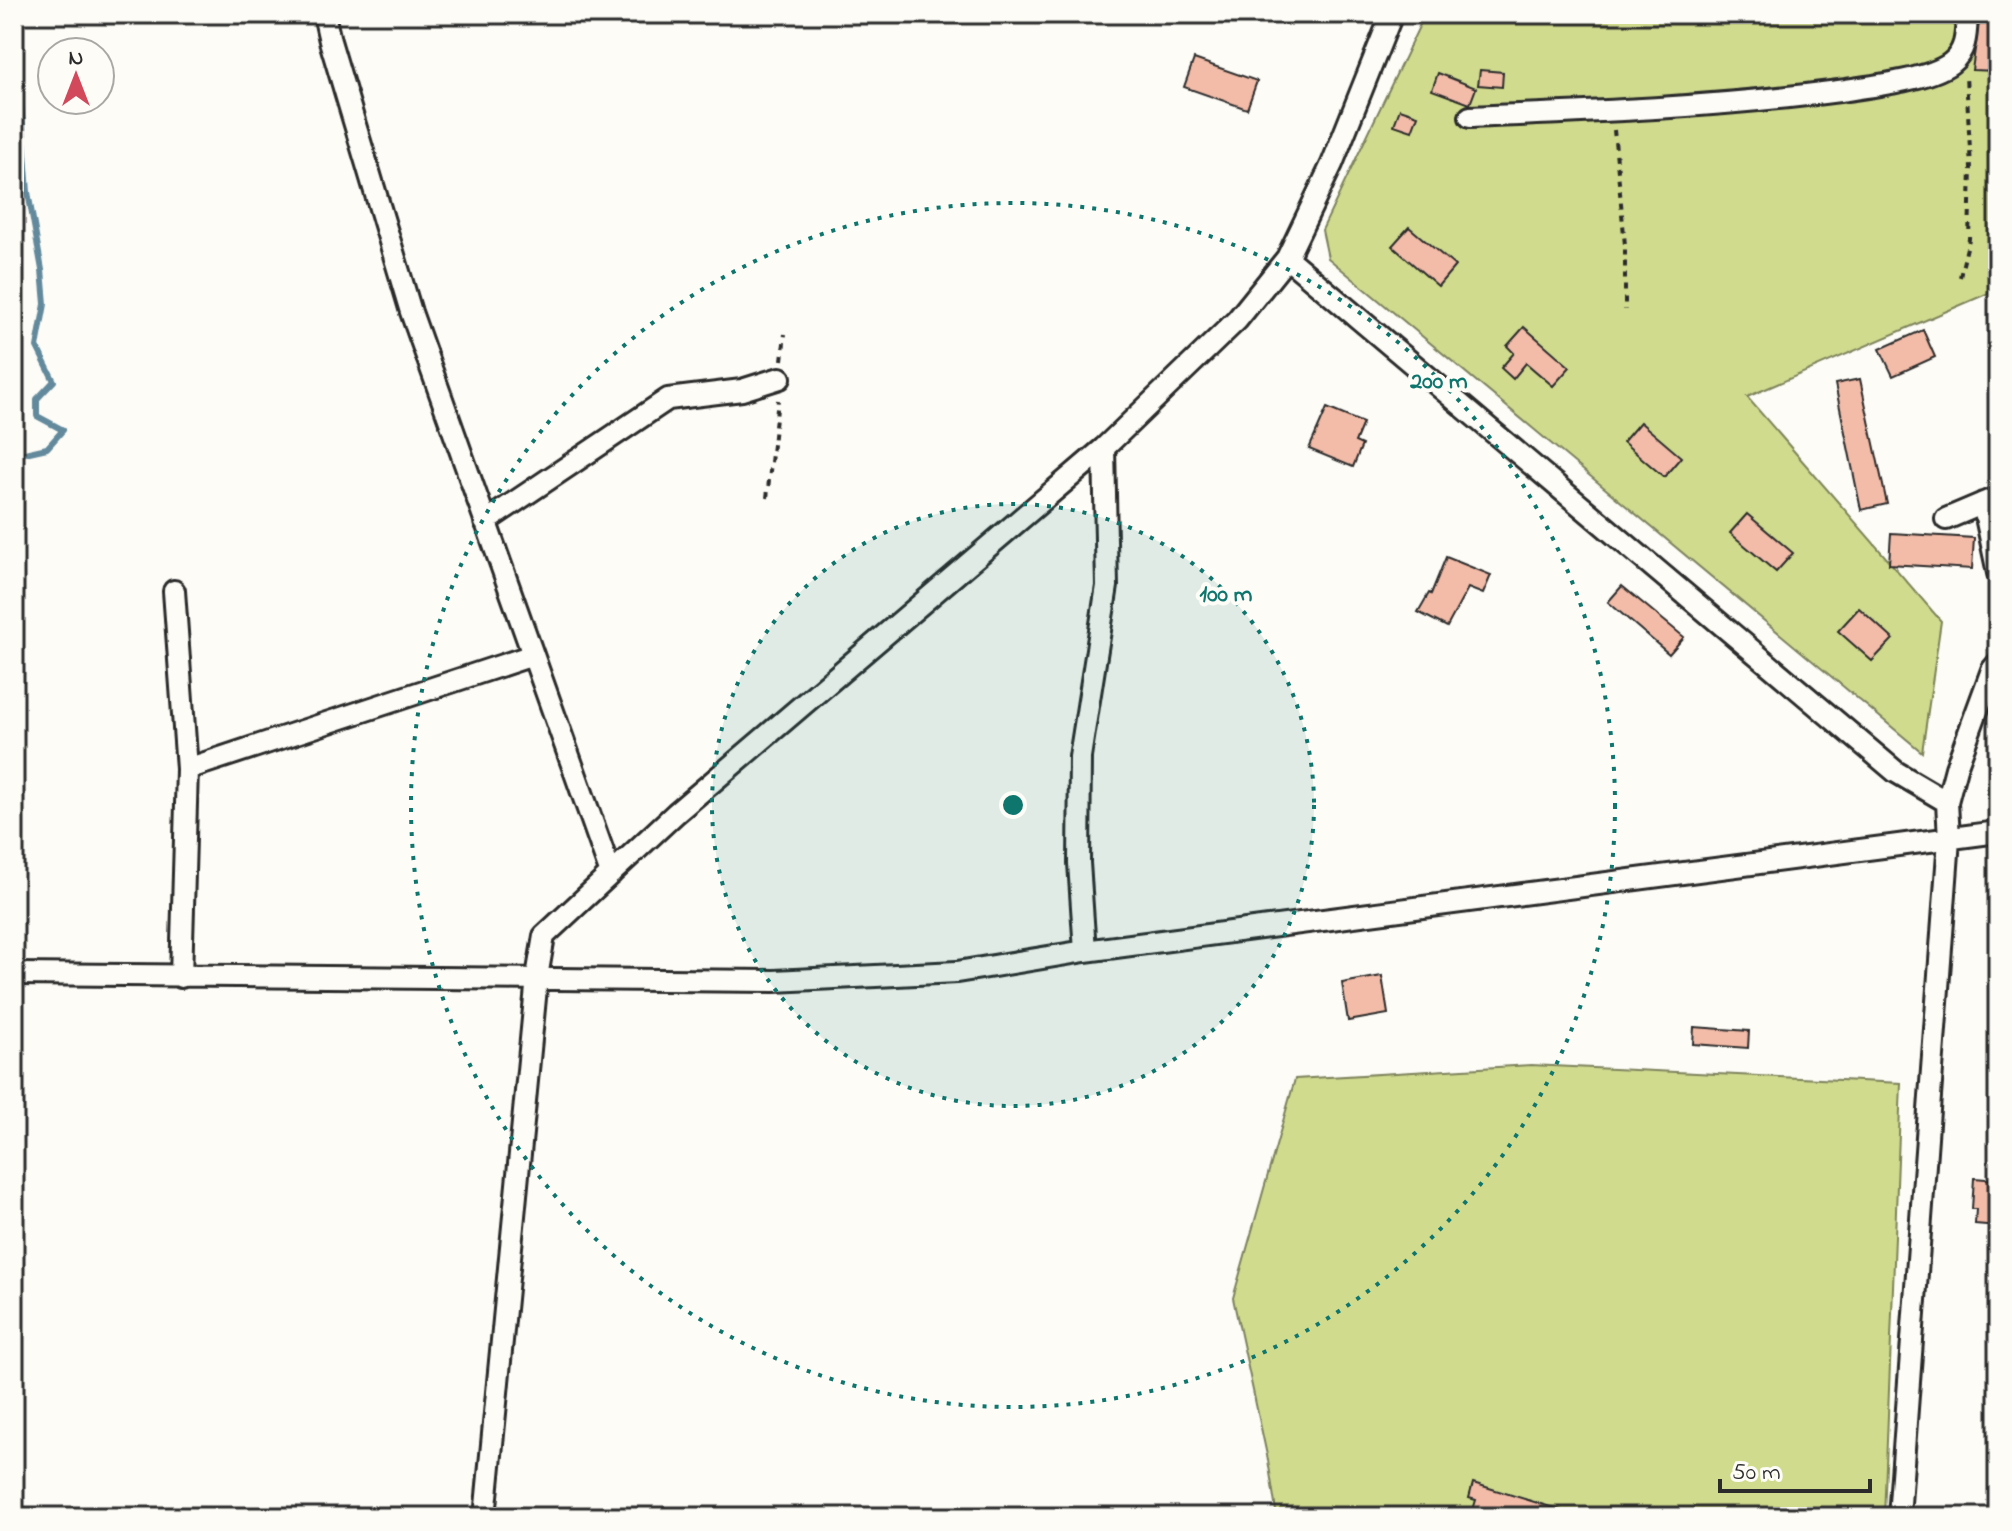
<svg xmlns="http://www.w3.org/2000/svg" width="2012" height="1531" font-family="'Indie Flower',sans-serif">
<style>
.green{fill:#d0db8e;stroke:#7e835c;stroke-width:2}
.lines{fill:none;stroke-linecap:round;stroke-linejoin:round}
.stream{stroke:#628a9c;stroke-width:6}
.building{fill:#f3bca8;stroke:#2b2b2b;stroke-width:2}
.minor-casing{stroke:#2b2b2b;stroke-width:26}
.path{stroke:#2b2b2b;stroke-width:4;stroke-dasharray:6 6;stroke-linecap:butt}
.minor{stroke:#fdfcf7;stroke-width:20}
.ring{fill:none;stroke:#0f766e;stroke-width:4;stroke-dasharray:4 8}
.centre{fill:#0f766e;stroke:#fdfcf7;stroke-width:4}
.ring-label{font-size:24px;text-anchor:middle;font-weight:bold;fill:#0f766e;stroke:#fdfcf7;stroke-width:8;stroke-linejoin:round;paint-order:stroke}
</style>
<rect width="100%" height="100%" fill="#fdfcf7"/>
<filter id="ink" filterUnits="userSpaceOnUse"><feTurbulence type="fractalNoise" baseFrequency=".0125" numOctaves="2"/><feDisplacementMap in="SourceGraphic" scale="16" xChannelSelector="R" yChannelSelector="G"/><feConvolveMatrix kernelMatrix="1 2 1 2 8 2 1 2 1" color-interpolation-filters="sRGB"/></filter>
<g filter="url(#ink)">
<path class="green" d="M1425 14H1998V289L1747 397 1941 621 1922 752 1328 258 1322 230Z
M1531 1065 1901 1083 1884 1517H1277L1268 1460 1233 1298 1295 1079Z"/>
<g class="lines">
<path class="stream" d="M14 459 16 455 47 448 63 430 37 416V399L54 381 37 347 45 304 42 270 28 192 21 103 20 14"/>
</g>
<path class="building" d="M1980 14H1998V71L1972 70Z
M1194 59 1257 81 1247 109 1184 87Z
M1480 70 1503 72 1502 87 1478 85Z
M1438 73 1476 88 1470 104 1432 90Z
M1400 109 1418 115 1412 131 1394 125Z
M1409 227 1455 266 1438 286 1392 246Z
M1524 327 1570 367 1553 386 1526 363 1513 379 1501 368 1514 353 1507 346Z
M1923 330 1935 357 1893 376 1880 349Z
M1860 379 1887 504 1861 510 1835 384Z
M1327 408 1363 423 1355 442 1362 445 1353 467 1309 449Z
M1640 422 1681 457 1664 477 1623 442Z
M1747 514 1793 553 1776 572 1730 533Z
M1891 533 1974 538 1972 569 1889 564Z
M1446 557 1491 575 1483 594 1468 588 1447 627 1418 612 1429 593 1431 594Z
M1622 586 1684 637 1669 654 1608 602Z
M1859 608 1893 639 1872 661 1838 631Z
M1382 976 1388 1014 1348 1021 1342 983Z
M1694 1027 1749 1031 1748 1048 1693 1044Z
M1974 1178 1998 1180V1226L1975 1224 1976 1209H1972Z
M1473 1483 1570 1513 1569 1517H1495L1473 1510 1476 1500 1469 1498Z"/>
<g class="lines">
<g class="minor-casing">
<path id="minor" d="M324 14 330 41 411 312 611 874
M1470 117C1594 112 1717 107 1839 91 1867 87 1929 80 1951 63 1967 50 1966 33 1967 14
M1287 258 1896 772 1947 802 1949 839 1899 1517
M1983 503 1998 573
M1946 519 1998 497
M485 522 668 399 742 390 780 378
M174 591 187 769 181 977
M187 769 533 655
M1947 802 1956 768 1992 670 1998 663
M1085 951 1079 863 1080 757 1107 586 1104 448
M14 974 774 981 957 972 1085 951 1998 832
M485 1517 537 977 544 936 676 813 1104 448 1237 320 1287 258 1332 164 1392 14"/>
</g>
<path class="path" d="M1614 130 1625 245V310
M1960 277 1969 239 1971 168 1966 76
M782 360 785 334
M767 498 778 400"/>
<use href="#minor" class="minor"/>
</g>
</g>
<circle cx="1013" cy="805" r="301" fill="#0f766e" fill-opacity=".12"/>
<g class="ring">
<circle cx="1013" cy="805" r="301"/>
<circle cx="1013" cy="805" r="602"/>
</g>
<circle cx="1013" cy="805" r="12" class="centre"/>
<g class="ring-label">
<text x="1439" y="388">200 m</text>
<text x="1226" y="601">100 m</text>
</g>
<rect width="2012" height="1531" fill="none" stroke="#fdfcf7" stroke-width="48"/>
<rect x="24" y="24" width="1964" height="1483" fill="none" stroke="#2b2b2b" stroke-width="3" filter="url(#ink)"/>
<g transform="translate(76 76)"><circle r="38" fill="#fdfcf7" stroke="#a9a8a5" stroke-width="2"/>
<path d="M0-6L14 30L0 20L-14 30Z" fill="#d1495b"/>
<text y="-12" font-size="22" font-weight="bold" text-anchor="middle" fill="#2b2b2b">N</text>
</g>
<path d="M1720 1479v12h150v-12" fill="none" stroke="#2b2b2b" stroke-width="4"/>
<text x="1732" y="1479" font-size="24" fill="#2b2b2b" stroke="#fdfcf7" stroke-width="6" paint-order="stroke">50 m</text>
</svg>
